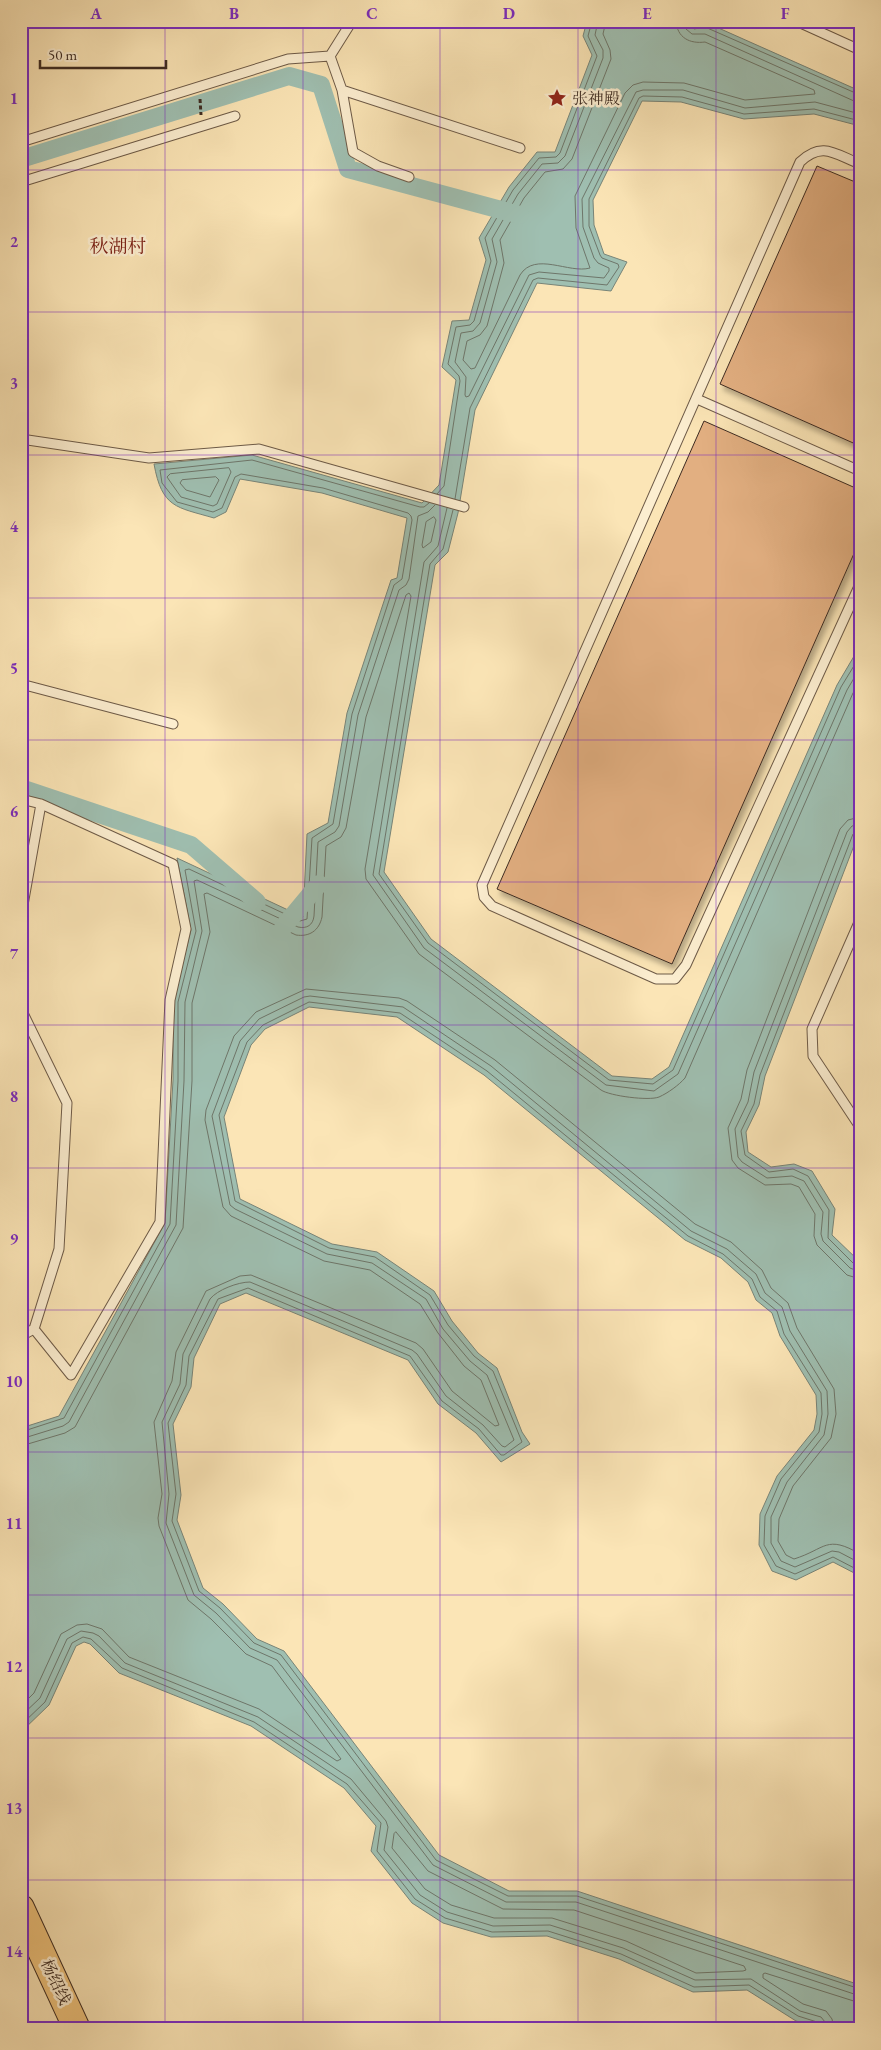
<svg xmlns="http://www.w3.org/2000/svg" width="881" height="2050" font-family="'EB Garamond','Noto Serif SC',serif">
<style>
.water{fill:#9fbfb1;stroke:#788478}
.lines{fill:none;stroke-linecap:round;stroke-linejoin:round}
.shore{stroke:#6e766a;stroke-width:1}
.canal{stroke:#9fbfb1;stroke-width:18}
.building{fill:#e2af81;stroke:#3e2c22;filter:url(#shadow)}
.service-casing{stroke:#6d5a47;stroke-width:11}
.primary-casing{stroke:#3e2c22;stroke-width:28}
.path{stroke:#3e2c22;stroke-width:3;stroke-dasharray:4 2.5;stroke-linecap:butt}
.service{stroke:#fceed0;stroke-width:9}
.primary{stroke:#eec27b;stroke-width:26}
.grid{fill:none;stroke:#7b2cbf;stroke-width:1;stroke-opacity:0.55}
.labels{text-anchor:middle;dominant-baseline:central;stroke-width:5;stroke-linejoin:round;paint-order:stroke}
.poi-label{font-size:16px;fill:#3e2c22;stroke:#fceed0;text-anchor:start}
.street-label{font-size:16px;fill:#3e2c22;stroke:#fceed0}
.quarter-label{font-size:19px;fill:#7a1f14;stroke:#fceed0}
.neatline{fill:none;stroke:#7b2cbf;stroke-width:2}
.grid-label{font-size:16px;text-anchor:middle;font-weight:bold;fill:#7b2cbf}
</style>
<defs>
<filter id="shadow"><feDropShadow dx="3" dy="5.5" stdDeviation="2.5" flood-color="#0004"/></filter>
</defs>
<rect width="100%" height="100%" fill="#fbe5b6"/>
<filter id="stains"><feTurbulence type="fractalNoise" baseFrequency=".004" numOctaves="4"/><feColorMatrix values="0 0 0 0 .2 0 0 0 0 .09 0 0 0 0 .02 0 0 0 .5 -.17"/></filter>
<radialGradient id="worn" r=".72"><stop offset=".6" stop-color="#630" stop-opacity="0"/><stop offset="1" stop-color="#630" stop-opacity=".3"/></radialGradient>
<path class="water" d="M587 21H691L697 24 705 22 860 91V126L814 114 744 119 681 102 642 101 593 200 594 225 604 254 627 262 611 291 537 283 475 410 458 513 448 552 435 565 384 872 431 939 612 1076 652 1079 669 1067 837 685 860 646V830L765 1076 759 1105 746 1132 748 1152 771 1167 794 1164 812 1171 835 1209 832 1235 860 1262V1576L833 1562 796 1580 772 1571 759 1545 760 1514 777 1476 814 1430 817 1414 816 1395 780 1336 772 1313 756 1300 748 1282 721 1258 685 1240 484 1075 397 1017 309 1007 265 1029 251 1045 224 1117 240 1199 332 1244 377 1252 434 1291 452 1321 478 1353 497 1368 522 1432 530 1444 501 1462 476 1433 438 1404 408 1360 246 1293 220 1304 194 1358 191 1387 173 1424 181 1495 177 1520 203 1588 223 1604 257 1639 284 1651 439 1855 509 1891H577L860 1985V2029H823L796 2021 747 1990 693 1992 619 1959 547 1936 491 1937 443 1923 412 1903 371 1851 376 1826 344 1788 251 1726 119 1673 90 1644 84 1642 76 1646 49 1705 21 1732V1428L59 1416 165 1223 173 1080V1001L191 930 177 858 303 917 307 834 328 823 347 713 391 580 397 578 407 518 322 493 240 479 226 512 214 518C176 507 162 508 154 464L252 455 422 503 439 485 456 380 442 367 452 321 469 320 486 260 479 238 509 187 537 152H555L592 55 583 36Z"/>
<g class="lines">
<path class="shore" d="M598 21 595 35 603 50V58L565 156 558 163 542 164 518 194 492 239 497 262 480 323 473 331 461 333 455 362 466 377 465 395 466 397 469 396 529 275 539 272 604 278 609 271V268L598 263 594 258 583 227 582 199 636 92 643 90H683L745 108 815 102 860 114
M606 21 603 34 610 50 611 59 572 159 563 169 545 172 524 198 500 240 504 263 487 326 480 335 467 341 463 360 471 369 475 368 520 275C535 251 569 274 590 268L576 228 575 196 625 93 633 85 643 82 684 83 745 100 815 94 814 90 705 42C690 44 677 38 676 21
M684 21 686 29 692 34H705L854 101 860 102
M690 21 691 26 694 29 705 27 860 95
M229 468 231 472 217 504 213 506 181 497 167 477 170 474Z
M216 477 219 480 210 497 186 490 180 483 182 480Z
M437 494 444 486 460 381 459 376 448 364 456 327 470 325 474 321 491 261 485 238 513 190 539 158 556 157 560 153 597 56 588 36 592 21
M455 499 470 408 533 280 538 278 607 285 619 267 618 264 602 258 600 255 589 226V199L639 98 643 96 682 97 744 114 814 109 860 121
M447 508 438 546 424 562 373 875 424 948 606 1085 654 1091 678 1074 847 690 860 668
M453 510 443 549 430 564 379 874 428 943 609 1080 653 1084 673 1070 841 687 860 656
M434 517 436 520 431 542 423 548 422 545 426 522Z
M860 817 848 820 840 829 747 1070 741 1099 728 1128 732 1160 738 1168 765 1185 791 1184 799 1187 815 1214 814 1236 817 1245 847 1275 860 1279
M860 824 852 826 847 832 754 1072 748 1102 735 1129 738 1157 742 1162 767 1178 792 1176 804 1181 823 1212 821 1234 823 1241 850 1268 860 1272
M860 831H856L853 834 760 1075 754 1104 741 1131 745 1155 769 1172 793 1169 808 1176 829 1210 828 1238 854 1264 860 1265
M21 1432 64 1418 170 1224 178 1081V1002L196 931 185 870 189 869 300 921 307 919 312 838 333 824 352 714 394 585 402 579 412 520 411 516 408 513 323 488 241 474 235 477 222 508 213 512 177 502 162 483 160 470 252 460 420 507H424L429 503
M21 1439 63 1426 69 1422 176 1225 184 1081 185 1002 202 931 194 881 197 880 298 927C307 929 313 925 314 916L318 842 335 832 339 826 358 715 399 590 406 585 409 579 418 516 428 512 435 505
M21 1446 65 1433 75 1427 183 1228 192 1081V1003L210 932 204 894 207 893 296 935C309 937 319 931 322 917L326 846 341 837 346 828 366 717 406 595 409 593 411 596 365 869 366 879 419 954 601 1090C610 1096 649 1101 659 1097 668 1093 679 1085 685 1078L853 693 860 683
M860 1563 839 1552 832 1551 795 1567 781 1561 771 1543V1517L787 1482 824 1435 828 1414 827 1391 790 1331 782 1307 765 1293 756 1274 727 1249 691 1231 491 1066 403 1007 310 996 304 997 259 1019 240 1041 212 1116 230 1205 235 1209 327 1254 372 1263 426 1299 443 1329 470 1361 487 1375 514 1440 505 1447 502 1446 483 1425 446 1396 417 1354 412 1350 250 1282C238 1282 217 1290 210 1299L183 1354 180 1384 162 1422 169 1494 166 1523 194 1595 216 1613 250 1648 277 1660 433 1865 506 1902H576L860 1996
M860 1571 833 1557 795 1574 776 1566 764 1545 765 1516 781 1479 819 1432 822 1414 821 1393 784 1334 777 1311 760 1297 752 1279 723 1254 688 1236 487 1071 400 1013 309 1002 263 1025 247 1042 219 1115 235 1201 329 1248 375 1257 430 1295 448 1325 474 1356 493 1371 522 1442 504 1455H501L479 1429 442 1401 410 1356 248 1288 218 1299 189 1356 186 1385 168 1423 176 1494 172 1521 199 1591 220 1608 254 1643 281 1655 436 1860 508 1896H577L860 1989
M21 1706 34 1693 61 1634 77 1625 87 1624 102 1629 129 1657 259 1709 337 1761 341 1759 272 1666 246 1654 211 1619 188 1600 159 1526 158 1518 162 1494 154 1422 172 1381 176 1352 206 1291 240 1276 251 1275 416 1343 423 1349 452 1391 495 1426 499 1425 481 1380 464 1366 438 1333 420 1304 370 1270 324 1261 231 1216 223 1207 205 1120 206 1110 234 1036 256 1012 306 989 399 998 407 1001 495 1060 695 1224 731 1242 762 1270 771 1288 788 1303 797 1328 834 1389 836 1414 831 1438 793 1486 779 1519 778 1541 786 1555 794 1559C826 1549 826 1534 860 1554
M21 1716 40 1698 67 1639 81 1631 93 1633 99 1636 125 1663 258 1717 351 1779 386 1821 388 1827 384 1850 420 1895 447 1912 493 1926 550 1925 623 1948 695 1980 751 1979 800 2011 821 2017 825 2022 826 2029
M21 1725 45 1702 72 1643 83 1637 91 1639 122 1668 254 1722 347 1784 381 1823 377 1851 415 1899 445 1918 492 1932 548 1931 621 1954 694 1987 749 1985 798 2016 817 2022 820 2029
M396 1832 428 1871 503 1909 574 1910 744 1966 746 1970 743 1971 696 1973 626 1941 552 1918H494L451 1905 425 1889 392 1848 394 1834Z
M834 2029 832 2019 826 2011 803 2004 763 1978V1974L765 1973 860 2003"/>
<path class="canal" d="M21 159 289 76 321 85 348 169 520 215
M21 788 191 845 257 902
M281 932 284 926 319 884"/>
</g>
<path class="building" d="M817 166 860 184V446L720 384Z
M704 421 860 490V540L672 964 497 889Z"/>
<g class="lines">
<g class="service-casing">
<path id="service" d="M796 21 860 50
M330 56 342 90 353 152 378 166 409 177
M342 90 520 148
M21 142 288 59 330 56 352 21
M860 164C835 154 822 141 800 162L482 885 484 897 492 906 656 979H675L686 965 860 584
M21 182 235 116
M697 399 860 471
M21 439 149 458 259 449 464 507
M21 684 173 724
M21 799 41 804 173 864 186 929 170 1000 160 1222 71 1375 34 1329
M860 920 812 1029 813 1056 860 1127
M21 944 23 905 41 804
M21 1009 67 1103 59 1249 34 1329 21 1336"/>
</g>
<g class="primary-casing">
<path id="primary" d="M21 1908 77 2029"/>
</g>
<path class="path" d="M200 99 201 115"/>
<use href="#service" class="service"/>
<use href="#primary" class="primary"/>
</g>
<path class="grid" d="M165 21V2029M303 21V2029M440 21V2029M578 21V2029M716 21V2029M21 170H860M21 312H860M21 455H860M21 598H860M21 740H860M21 882H860M21 1025H860M21 1168H860M21 1310H860M21 1452H860M21 1595H860M21 1738H860M21 1880H860"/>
<defs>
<g id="sight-bare" transform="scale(1.5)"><path d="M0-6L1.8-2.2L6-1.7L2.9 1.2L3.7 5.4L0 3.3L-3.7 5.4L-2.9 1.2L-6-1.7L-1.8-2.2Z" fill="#8f2418" stroke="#fceed0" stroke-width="2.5" paint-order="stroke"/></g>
</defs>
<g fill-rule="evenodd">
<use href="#sight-bare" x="557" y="98"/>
</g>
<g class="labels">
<g class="poi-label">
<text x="572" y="98">张神殿</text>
</g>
<g class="street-label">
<text transform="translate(56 1982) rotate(65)">杨绍线</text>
</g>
<g class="quarter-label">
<text x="118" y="246">秋湖村</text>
</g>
</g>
<rect width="881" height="2050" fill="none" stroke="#fbe5b6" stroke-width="55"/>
<path d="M40 60v8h126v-8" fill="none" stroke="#3e2c22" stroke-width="2.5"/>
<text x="48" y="60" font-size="15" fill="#3e2c22" stroke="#fceed0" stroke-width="4" paint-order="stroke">50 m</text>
<rect x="28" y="28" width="826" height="1994" class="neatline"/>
<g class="grid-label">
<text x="96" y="19">A</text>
<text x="234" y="19">B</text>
<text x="372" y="19">C</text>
<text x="509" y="19">D</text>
<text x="647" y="19">E</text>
<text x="785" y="19">F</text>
<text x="14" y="104">1</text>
<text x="14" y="247">2</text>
<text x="14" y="389">3</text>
<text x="14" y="532">4</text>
<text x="14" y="674">5</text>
<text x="14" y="817">6</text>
<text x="14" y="959">7</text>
<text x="14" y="1102">8</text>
<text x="14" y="1244">9</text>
<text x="14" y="1387">10</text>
<text x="14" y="1529">11</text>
<text x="14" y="1672">12</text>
<text x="14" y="1814">13</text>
<text x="14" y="1957">14</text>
</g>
<rect width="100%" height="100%" filter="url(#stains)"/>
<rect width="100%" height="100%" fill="url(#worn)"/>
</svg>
